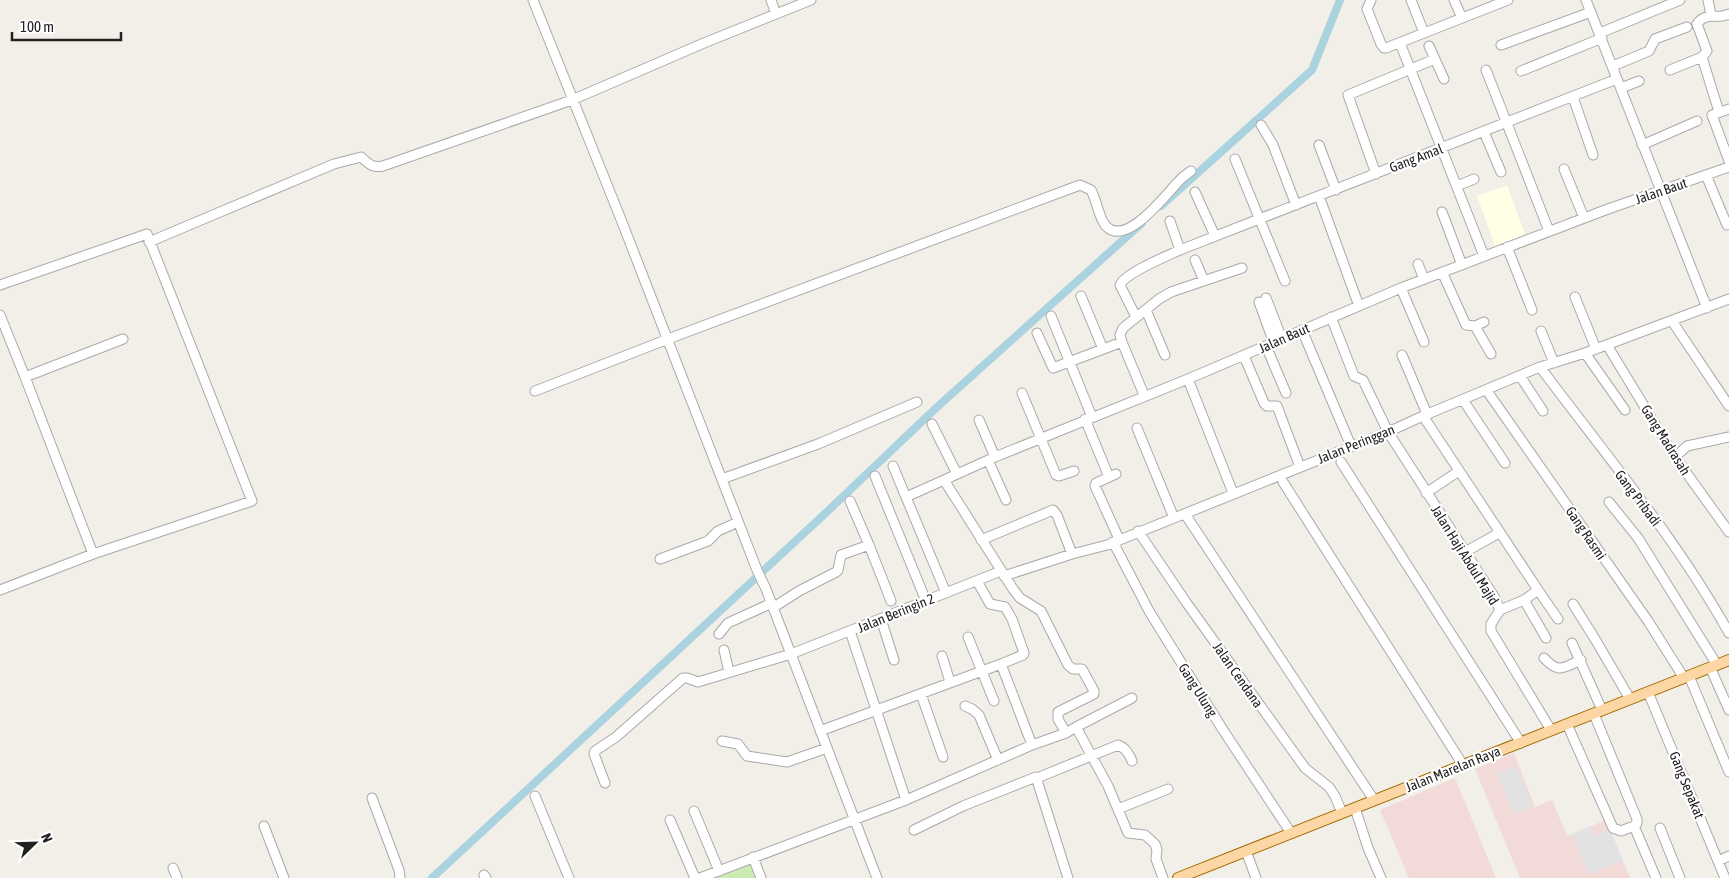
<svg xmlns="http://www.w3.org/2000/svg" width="1729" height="878" font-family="'Asap Condensed',sans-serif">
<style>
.commercial{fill:#f2dad9}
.education{fill:#ffffe5}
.grass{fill:#cdebb0}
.parking{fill:#e2e2e2}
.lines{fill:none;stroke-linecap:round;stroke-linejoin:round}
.canal{stroke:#aad3df;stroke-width:8}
.minor-casing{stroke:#a9a9a9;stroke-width:11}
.major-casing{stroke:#a06b00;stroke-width:12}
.minor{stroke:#fff;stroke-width:9}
.major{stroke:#fcd6a4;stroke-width:10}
.labels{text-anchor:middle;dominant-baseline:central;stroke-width:4.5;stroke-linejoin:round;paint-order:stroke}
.street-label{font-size:14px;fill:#222;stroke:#fff}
</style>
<rect width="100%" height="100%" fill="#f2efe9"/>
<path class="commercial" d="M1514 753 1535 807 1552 800 1567 836 1606 820 1630 878H1520L1475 769Z
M1455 778 1496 878H1409L1380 810Z"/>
<path class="education" d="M1507 185 1525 234 1495 246 1477 196Z"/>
<path class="grass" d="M750 862 756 878H710Z"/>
<path class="parking" d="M1516 765 1533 806 1514 814 1497 773Z
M1591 826 1596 836 1610 830 1623 860 1589 875 1572 834Z"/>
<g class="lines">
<path class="canal" d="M1161 206 1312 70 1340 0
M432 878 830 509 936 408 1142 223"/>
<g class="minor-casing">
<path id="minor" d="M533 0 622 222 757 570 766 589 877 878
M771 0 776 14
M1371 0 1367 9 1381 44 1384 48H1386L1508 0
M1411 0 1424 33
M1454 0 1462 18
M1586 0 1707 308
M1708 0 1711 15
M1600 33 1680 0
M1400 43 1484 256
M1501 45 1591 12
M1429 46 1444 79
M1613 66 1649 51 1655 39 1687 27
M1486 70 1549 231
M1670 70 1702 57
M1521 71 1602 38
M1621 88 1639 81
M1573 97 1593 155
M1729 109 1712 115 1729 161
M1719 112 1702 57 1707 51 1697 24C1706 11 1717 20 1729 14
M1261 125 1273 145 1296 205
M1484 132 1501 172
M1319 145 1336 190
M1642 145 1697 121
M1235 159 1285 281
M1564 169 1584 218
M1376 174 1348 95 1435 59
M1706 175 1727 225
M1457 186 1474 179
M1195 192 1215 236
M1319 196 1359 306
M1442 212 1462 265
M1170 221 1180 250
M149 242 334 164 361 157C369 164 372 168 383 166L572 100 704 43 811 0
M1507 247 1532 310
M1195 260 1204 281
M1418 264 1424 279
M1442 272 1466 325 1475 326 1484 322
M0 285 147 234 252 501 93 554 0 590
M1401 288 1424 342
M1081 296 1103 349
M1575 297 1596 349
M1266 298 1282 339
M1259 302 1274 343
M1146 310 1165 355
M0 315 25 377 93 554
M1051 316 1092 417
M1136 317 1120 285C1125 273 1167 256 1180 250L1617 79
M1331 317 1354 376 1363 380 1388 432 1495 598 1500 610
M1672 321 1729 406
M1475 326 1491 354
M1302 330 1351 446
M1541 331 1554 363
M1037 333 1053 368 1122 342
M1607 345 1675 457 1729 532
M1266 346 1286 393
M1585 353 1625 410
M1402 355 1427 414
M1244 356 1264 403 1267 406H1277L1300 467
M1540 367C1605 454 1676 538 1729 633
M1520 376 1543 411
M25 377 123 339
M1188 379 1233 493
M535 391 668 339 1080 185 1091 190C1097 201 1099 219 1106 226 1126 248 1166 194 1179 181 1182 177 1187 174 1191 171
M1487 391 1648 621 1684 678
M1022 393 1056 475 1059 476 1074 471
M1144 395 1122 342 1120 335 1123 328 1159 299 1171 292 1242 268
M1463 400 1505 463
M1423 416 1538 590 1524 600 1500 610
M1085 419 1109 477
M979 420 995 457
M932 424 957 474
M1137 428 1174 518
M1675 457 1687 446 1729 437
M988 460 1006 500
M1341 462 1521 743
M893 466 946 593
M1116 474 1096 483 1095 486 1119 539
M875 476 926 601
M722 479 818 444 917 402
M1283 482 1463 765
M1426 493 1459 471
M906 497 944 480
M850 501 869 545 891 601
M1609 502 1638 538 1717 665
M1185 514 1374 800
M1138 531 1186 602 1305 768 1329 787 1335 796 1342 813
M981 540 1053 510 1057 515 1072 554
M1113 542 1149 611 1223 730 1291 833
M1465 552 1499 533
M660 559 708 541 718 531 738 522
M1004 576 1072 554 1107 545 1388 432 1423 416 1540 367 1585 353 1729 299
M977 581 990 604 1005 607 1012 619 1024 653 1023 655 1001 664
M1538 590 1558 619
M1524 600 1546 638
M1573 604 1595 639 1630 699
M774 607 799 591 836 572 838 570 841 555 869 545
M1500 610 1491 624V631L1551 730
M881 619 894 660
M850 631 906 800
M719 634 728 623 772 603
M968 637 994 701
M1572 643 1602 710
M724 650 729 672
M942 656 950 682
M1544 658C1559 674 1562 668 1581 660
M1710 667 1729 710
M1689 676 1729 772
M1648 692 1725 878
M921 694 943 757
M965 706 972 709 979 715 998 760
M1594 714 1637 819V823L1634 826
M1567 724 1613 828 1621 831 1634 826 1656 878
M1076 727 1132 698
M820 731 1001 664 1032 745
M1066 733 1058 719V712L1094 694V691L1082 669H1073L1068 665 1041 611 1020 598 1013 589 944 480 995 457 1188 379 1401 288 1608 209 1729 167
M722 741 738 744 747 756 787 762 827 748
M1037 778 1118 745C1126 748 1129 754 1132 761
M605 783 594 754 595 751 616 737 683 678H687L698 682 791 654 1001 571
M535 796 569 878
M372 798 399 870 400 878
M1355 808 1368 848 1381 878
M1118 809 1168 789
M694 811 719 871
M670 820 695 878
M264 826 284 878
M1660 828 1680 878
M914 830 963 806 1036 777 1068 878
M1246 851 1256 878
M753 857 761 878
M1718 861 1729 856
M173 868 177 878
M484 875 486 878
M700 878 906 800 1032 745 1066 733 1076 727 1108 786 1128 833 1145 835 1155 844 1157 850 1156 859 1163 878"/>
</g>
<g class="major-casing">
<path id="major" d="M1178 878 1729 660"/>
</g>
<use href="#minor" class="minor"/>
<use href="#major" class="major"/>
</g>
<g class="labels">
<g class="street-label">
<text transform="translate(1416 158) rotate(-21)">Gang Amal</text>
<text transform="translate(1661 191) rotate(-19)">Jalan Baut</text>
<text transform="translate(1284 338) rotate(-24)">Jalan Baut</text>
<text transform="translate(1666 440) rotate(58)">Gang Madrasah</text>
<text transform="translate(1356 444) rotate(-22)">Jalan Peringgan</text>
<text transform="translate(1638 498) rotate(53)">Gang Pribadi</text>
<text transform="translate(1586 533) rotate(56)">Gang Rasmi</text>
<text transform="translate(1465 555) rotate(58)">Jalan Haji Abdul Majid</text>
<text transform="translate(896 613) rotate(-22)">Jalan Beringin 2</text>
<text transform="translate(1238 675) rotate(55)">Jalan Cendana</text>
<text transform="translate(1198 690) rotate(58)">Gang Ulung</text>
<text transform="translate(1453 769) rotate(-22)">Jalan Marelan Raya</text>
<text transform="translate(1687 785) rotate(68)">Gang Sepakat</text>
</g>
</g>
<g transform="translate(35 843) rotate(67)" stroke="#ffffff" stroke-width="4" paint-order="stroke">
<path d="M0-4L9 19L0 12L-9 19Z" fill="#222222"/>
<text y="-8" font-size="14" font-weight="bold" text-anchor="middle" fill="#222222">N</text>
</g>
<path d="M12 32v8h109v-8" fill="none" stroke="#222222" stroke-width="2.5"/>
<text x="20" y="32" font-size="15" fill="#222222" stroke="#ffffff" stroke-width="4" paint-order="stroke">100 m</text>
</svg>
